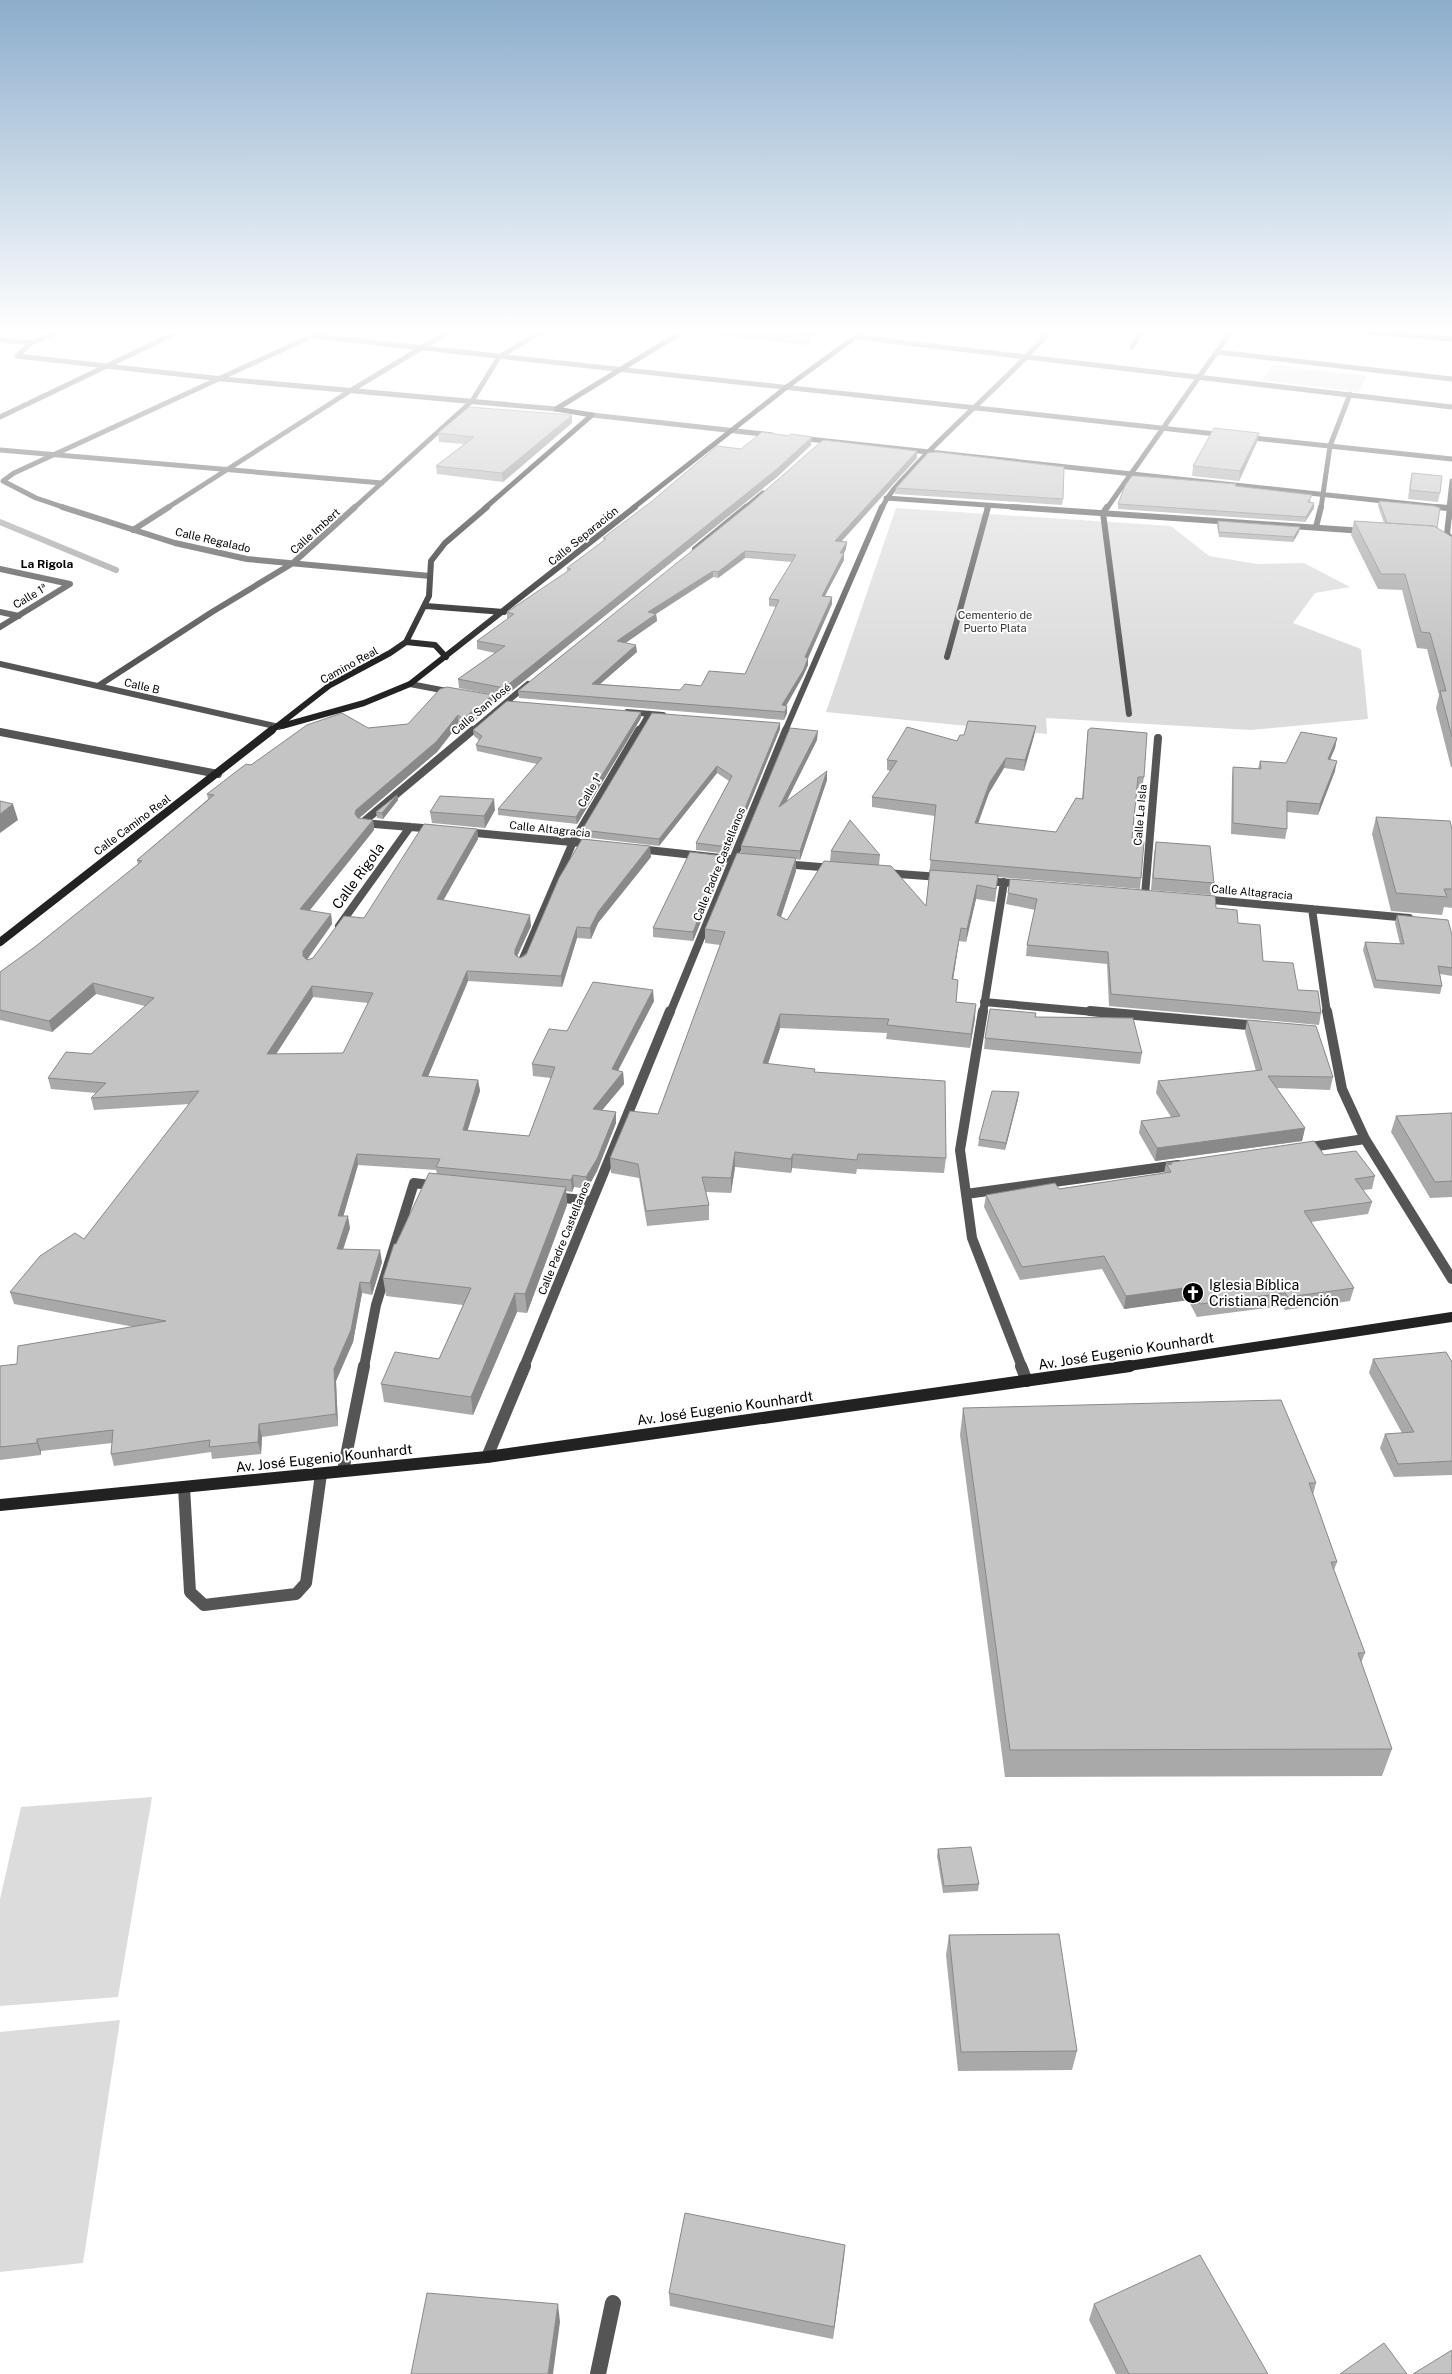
<svg xmlns="http://www.w3.org/2000/svg" width="1452" height="2374" font-family="'Public Sans',sans-serif">
<style>
.green{fill:#dcdcdc}
.lines{fill:none;stroke-linecap:round;stroke-linejoin:round}
.stream{stroke:#a3a3a3;stroke-width:6}
.lane-far3{stroke:#555;stroke-width:5}
.lane-far2{stroke:#555;stroke-width:6}
.lane-far1{stroke:#555;stroke-width:8}
.lane{stroke:#555;stroke-width:12}
.street-far5{stroke:#555;stroke-width:5}
.street-far4{stroke:#555;stroke-width:6}
.street-far3{stroke:#555;stroke-width:8}
.street-far2{stroke:#555;stroke-width:10}
.street-far1{stroke:#555;stroke-width:12}
.street{stroke:#555;stroke-width:16}
.secondary-far4{stroke:#222;stroke-width:5}
.secondary-far3{stroke:#222;stroke-width:6}
.secondary-far2{stroke:#222;stroke-width:8}
.secondary-far1{stroke:#222;stroke-width:10}
.secondary{stroke:#222;stroke-width:12}
.wall{fill:#a9a9a9;fill-rule:evenodd}
.shaded-wall{fill:#898989}
.building{fill:#c4c4c4;stroke:#898989;fill-rule:evenodd}
.labels{text-anchor:middle;dominant-baseline:central;stroke-width:4;stroke-linejoin:round;paint-order:stroke}
.far-street-label{font-size:11px;fill:#000;stroke:#fff}
.far-park-label{font-size:11px;fill:#333;stroke:#fff}
.far-neighbourhood-label{font-size:12px;font-weight:bold;fill:#000;stroke:#fff}
.street-label{font-size:14px;fill:#000;stroke:#fff}
.poi-label{font-size:14px;fill:#000;stroke:#fff;text-anchor:start}
</style>
<rect width="100%" height="100%" fill="#fff"/>
<path class="green" d="M1273 365 1367 376 1358 392 1262 380Z
M896 508 1171 526 1209 556 1257 564 1304 563 1350 587 1315 593 1293 623 1361 649 1368 719 1251 730 1046 718 1047 734 826 712Z
M152 1797 118 1997 0 2006V1899L21 1807Z
M120 2020 83 2263 0 2272V2032Z"/>
<g class="lines">
<path class="stream" d="M0 522 116 570"/>
<path class="lane-far3" d="M1132 347 1142 330
M987 508 988 506"/>
<path class="lane-far2" d="M1103 513 1129 714
M947 657 988 507"/>
<path class="lane-far1" d="M0 732 218 774"/>
<path class="lane" d="M184 1487 190 1592 204 1605 296 1594 306 1583 321 1474"/>
<path class="street-far5" d="M313 336 1225 435
M856 337 1452 407
M0 340 31 343
M1217 352 1452 379
M17 356 222 379 556 409
M17 356 31 343 64 330
M592 415 772 435
M0 417 182 330
M1244 437 1452 459
M799 438 1448 508
M0 450 382 483
M886 498 1030 508
M66 508 36 498 3 481 14 473 325 330
M167 508 350 391 451 330
M354 508 472 401 499 357 544 330
M745 508 763 493
M882 508C889 492 903 479 915 466 958 419 1009 379 1051 330
M1107 508 1232 330
M1321 508 1330 446 1350 394
M1449 508 1452 481"/>
<path class="street-far4" d="M62 507 175 543 247 559 430 576
M1012 507 1364 531
M1436 507 1448 508
M1450 507 1447 534 1452 540
M1103 513 1107 507
M1316 527 1321 507
M133 530 169 507
M695 549 746 507
M0 569 70 584 0 627
M0 612 19 616
M0 664 279 727
M410 684 452 692
M98 686 212 612 293 563 355 507
M627 712 663 715
M472 731 528 684
M639 731 649 714
M785 731 882 507"/>
<path class="street-far3" d="M362 823 435 829
M362 823 473 730
M465 832 592 844
M639 849 739 860
M783 864 833 868
M885 873 940 877
M985 881 1023 884
M1145 895 1158 738
M1201 899 1409 918
M1312 909 1327 1013
M339 926 410 827
M521 963 573 842 639 730
M984 1002 1105 1013
M670 1013 786 730
M983 1013 1004 882"/>
<path class="street-far2" d="M983 1011 960 1150 972 1238 1022 1367
M1090 1011 1259 1026
M1327 1011 1342 1089 1365 1139 1452 1279
M1304 1148 1365 1139
M966 1194 1178 1165
M554 1197 592 1201
M364 1367 376 1305 414 1183 438 1186
M524 1367 670 1011"/>
<path class="street-far1" d="M1021 1366 1027 1381
M487 1457 525 1366
M343 1471 364 1366"/>
<path class="street" d="M598 2374 613 2303"/>
<path class="secondary-far4" d="M1348 330 1452 339
M556 409 685 330
M556 409 592 415
M485 508 592 415
M633 508 788 386 865 330"/>
<path class="secondary-far3" d="M426 606 504 612
M406 642 435 645 446 657
M282 726 364 703 410 684 635 507
M271 731 330 685 390 653 406 642 429 596 431 561 445 543 487 507"/>
<path class="secondary-far2" d="M0 942 272 730"/>
<path class="secondary-far1" d="M1122 1367 1452 1317"/>
<path class="secondary" d="M0 1505 487 1457 1130 1366"/>
</g>
<path class="wall" d="M707 330H816L807 345 707 334Z
M572 423 503 482 437 474 436 466 464 444 439 442 438 433Z
M1259 433 1257 442 1239 481 1192 476 1193 466Z
M811 445 777 477 504 697 459 688 458 679 495 653 477 649V641L507 619V612L567 572V568L604 540 603 538 741 449Z
M917 451V458L841 542 846 549 844 553V560L825 596 832 597V604L808 658V665L803 676 786 706 787 713 784 720 519 698 518 691 750 504ZM745 558 792 562 769 599V606L776 607 745 674 701 686 680 690 600 684 637 652 625 643 657 621 656 614 713 577 718 578Z
M1412 473 1440 493 1438 502 1408 499 1410 482Z
M1235 486 1311 500 1310 502 1314 508 1305 522 1118 509V504Z
M896 488 1063 499 1062 505 895 494Z
M1379 501 1440 508 1437 528 1452 537V767H1451L1436 708 1439 695 1427 649 1417 648 1402 590 1378 589 1351 535 1354 521 1384 523 1378 506Z
M1218 521 1299 532 1293 542 1219 537 1217 526Z
M494 705 464 729 458 725 437 752 359 818 373 820 374 830 309 911 331 914 332 924 307 960 313 958 364 918 477 829 478 839 443 900 531 926 517 956 520 958 651 857 598 923 591 939 577 938 562 987 468 981 428 1077 478 1080 480 1091 467 1131 529 1136 551 1078 533 1076 532 1064 567 1031 654 1001 618 1071 623 1072 624 1084 602 1110 616 1112V1123L597 1171 587 1189 574 1187 572 1192 566 1191 567 1205 527 1313 517 1312 473 1415 384 1402 381 1384 439 1359 463 1305 386 1296 383 1278 396 1244 437 1174 436 1170 358 1165 343 1216 350 1228 343 1250 382 1262 372 1295 362 1293 353 1342 336 1381 338 1426 262 1437 261 1454 212 1459 211 1452 114 1466 111 1454 112 1443 41 1451V1455L0 1460V1366L17 1364 134 1327 14 1304 10 1292 84 1239 190 1104 94 1110 91 1098 96 1093 51 1089 48 1078 91 1054 145 1006 96 994 52 1032 0 1020V972L36 946 138 865 137 860 208 799 207 794 251 765 368 728 408 724ZM313 997 368 1003 343 1053 276 1054Z
M641 718 577 824 498 815V809L537 764 477 751 476 745 479 740 474 736 473 730Z
M1036 726 1034 736 1024 771 1004 768 989 793 978 824 1056 832 1082 799 1088 730 1144 777 1142 788H1137L1132 838 1141 878 1140 889 998 877 995 902 976 899 966 942 959 941 953 979 956 1002 975 1018 970 1048 886 1039 887 1033 780 1028 768 1064 815 1072 946 1158 944 1173 857 1169 856 1174 792 1168 791 1173 735 1167 731 1193 706 1192 709 1205V1220L647 1226 639 1178 611 1173 610 1158 658 1114 720 945 705 943V929L741 854V846L817 740 786 802 827 771V780L800 860 796 859V871L781 917 787 920 830 861 831 851 880 855 879 865 926 906 935 816 872 807V797L891 771 887 770V760L957 741 964 735Z
M780 729 729 854 696 850V843L729 781 717 773 659 846 583 837 582 830Z
M1337 738 1335 748 1330 759 1335 771 1318 815 1287 812V829L1285 839 1231 834 1232 778 1233 767 1258 769 1260 761 1286 763Z
M397 795 398 800 383 819 377 818 376 812Z
M495 810 485 828 432 823 430 812Z
M1376 817 1452 829V908L1444 907 1442 915 1391 911 1372 834Z
M1156 842 1214 883 1211 895 1151 890 1154 854Z
M724 865 693 941 653 937V928Z
M1008 893 1216 908 1238 923 1263 961 1298 990 1321 1013 1319 1025 1109 1006 1107 964 1026 956 1027 945 1035 910 1006 904Z
M1397 915 1452 935V976L1440 974 1442 986 1440 994 1374 988 1363 950 1365 942 1400 944 1395 923Z
M1035 1017 1142 1053 1140 1064 984 1049 985 1038Z
M1247 1020 1333 1077 1330 1090 1277 1088 1305 1128 1302 1141 1155 1161 1139 1133 1141 1121 1171 1117 1156 1093 1158 1081 1256 1071 1245 1032Z
M1018 1099 1005 1150 978 1146 979 1139Z
M1452 1113V1197L1430 1198 1391 1132 1396 1116Z
M1324 1155 1375 1176 1372 1189 1363 1190 1372 1202 1368 1214 1311 1222 1354 1288 1350 1301 1285 1310 1282 1306 1197 1317 1188 1300 1124 1309 1102 1269 1020 1280 984 1207 986 1195 1059 1189 1164 1173 1166 1163Z
M1373 1359 1452 1362V1475L1394 1477 1380 1448 1385 1434 1402 1433 1369 1373Z
M963 1408 1316 1483 1313 1495 1337 1562 1334 1570 1365 1653 1361 1663 1392 1749 1382 1776 1005 1777 960 1435Z
M938 1849 979 1884 978 1891 943 1893 937 1856Z
M949 1935 1077 2051 1072 2070 958 2071 946 1955Z
M845 2245 833 2339 670 2306 669 2293Z
M1094 2304 1268 2374H1116L1089 2320Z"/>
<path class="shaded-wall" d="M807 330H816L807 345Z
M572 415V423L503 482 502 473Z
M1259 433 1257 442 1239 481 1240 471Z
M812 437 811 445 777 477 504 697V688Z
M917 451V458L835 548V541Z
M1314 503V508L1305 522 1306 517Z
M1300 527 1299 532 1293 542 1294 537Z
M847 542 846 549 840 560V553Z
M745 551V558L718 578V572Z
M844 553V560L821 603 822 596Z
M713 571V577L648 619V612Z
M832 597V604L805 665V657Z
M656 614 657 621 617 649V641Z
M636 645 637 652 592 691V684Z
M808 658V665L803 676 782 713V705Z
M493 695 494 705 464 729 463 719Z
M787 706V713L784 720 785 712Z
M641 712V718L577 824 576 817Z
M458 715V725L437 752 357 820 355 814 356 810Z
M780 723V729L729 854V847Z
M1036 726 1034 736 1024 771 1025 760Z
M818 731 817 740 779 816V807Z
M1337 738 1335 748 1326 769 1328 759Z
M1006 758 1004 768 989 793 974 834 975 823 990 782Z
M1337 761 1335 771 1318 815 1320 804Z
M717 766V773L659 846V839Z
M827 771V780L800 860V851Z
M397 795 398 800 383 819 382 813Z
M494 799 495 810 485 828 484 816Z
M13 804 18 820 0 833V814Z
M373 820 374 830 302 920 300 909Z
M477 829 478 839 438 910 437 899Z
M650 846 651 857 598 923 591 939 590 928 598 912Z
M724 856V865L693 941V932Z
M796 858V871L777 929V915Z
M977 885 976 899 966 942 967 929Z
M331 914 332 924 305 962 303 956V951Z
M530 915 531 926 515 961V950Z
M577 927V938L562 987 561 976Z
M961 928 951 993 952 979Z
M467 971 468 981 423 1088 422 1076Z
M93 983 96 994 52 1032 49 1021Z
M312 986 313 997 269 1065 267 1054Z
M653 990 654 1001 613 1080 612 1069Z
M976 1004 975 1018 970 1048 971 1034Z
M780 1014V1028L763 1078V1063Z
M623 1072 624 1084 594 1120 593 1109Z
M478 1080 480 1091 464 1142 463 1130Z
M1019 1092 1018 1099 1005 1150 1006 1143Z
M616 1112V1123L597 1171 587 1189 586 1177Z
M1305 1128 1302 1141 1155 1161 1157 1148Z
M735 1152V1167L731 1193V1178Z
M357 1154 358 1165 340 1228 338 1216Z
M793 1154 792 1168 791 1173V1159Z
M573 1175 574 1187 572 1192 571 1180Z
M566 1187 567 1205 527 1313 525 1294Z
M348 1216 350 1228 339 1261 337 1249Z
M380 1250 382 1262 372 1295 370 1283Z
M360 1282 362 1293 353 1342 336 1381 338 1426 336 1414 334 1369Z
M1191 1287 1188 1300 1124 1309 1126 1296Z
M515 1293 517 1312 473 1415 471 1397Z
M259 1424 262 1437 261 1454 258 1442Z
M37 1439 41 1451V1455L37 1443Z
M845 2245 844 2258 833 2339 834 2327Z
M558 2304 560 2322 553 2374H548Z"/>
<path class="building" d="M469 407 572 415 502 473 436 466 474 437 438 433Z
M1214 428 1259 433 1240 471 1193 466Z
M762 432 789 436 791 434 812 437 777 469 504 688 458 679 505 646 477 641 514 614 507 612 571 569 567 568 606 539 603 538 651 502 717 446 741 449Z
M823 440 917 451 835 541 847 542 840 553H844L822 596 832 597 805 657 808 658 804 669 782 705 787 706 785 712 518 691 750 504ZM745 551 796 555 769 599 779 600 745 674 709 671 701 686 685 684 680 690 592 684 636 645 617 641 656 614 648 612 713 571 718 572Z
M936 452 1064 467 1063 499 896 488 928 453Z
M1412 473 1442 476 1440 493 1410 490Z
M1132 476H1137L1236 484 1235 486 1312 495 1308 502 1314 503 1306 517 1118 504 1125 486Z
M1379 501 1434 506 1440 508 1437 528 1434 526 1387 523Z
M1218 521 1300 527 1294 537 1219 532Z
M1354 521 1434 526 1452 537V737L1440 691H1446L1430 633 1421 632 1405 574H1381Z
M447 687 493 695 463 719 458 715 436 742 356 810 355 814 358 818 373 820 300 909 331 914 303 951V956L307 960 313 958 344 916 364 918 424 824 477 829 437 899 530 915 515 950V955L520 958 526 955 559 878 582 839 650 846 598 912 590 928 577 927 561 976 467 971 422 1076 478 1080 463 1130 529 1136 555 1067 532 1064 549 1029 567 1031 593 982 653 990 612 1069 623 1072 593 1109 616 1112 597 1159 586 1177 573 1175 571 1180 436 1167 440 1159 357 1154 338 1216H348L337 1249 380 1250 370 1283 360 1282 351 1330 334 1369 336 1414 259 1424 258 1442 209 1447 210 1440 111 1454 113 1430 37 1439V1443L0 1447V1366L17 1364 18 1346 166 1321 10 1292 40 1256 75 1233 84 1239 199 1091 91 1098 106 1083 48 1078 66 1052 91 1054 154 998 93 983 49 1021 0 1010V972L36 946 142 861 137 860 214 795 207 794 246 764 251 765 307 725 342 713 368 728 408 724 440 689ZM312 986 373 993 343 1053 267 1054Z
M507 701 641 712 576 817 498 809 542 758 476 745 482 736 473 730Z
M652 713 780 723 729 847 696 843 732 776 717 766 659 839 582 830Z
M968 721 1036 726 1025 760 1006 758 990 782 975 823 1056 832 1076 798 1083 799 1088 730 1091 728 1147 733 1144 777H1138L1132 838H1141V842H1144L1141 878 930 860 936 805 872 797 897 761 887 760 907 727 957 741 960 735H964Z
M790 728 818 731 779 807 827 771 800 851 741 846Z
M1301 732 1337 738 1328 759 1337 761 1320 804 1287 801V829L1233 823V767L1261 769 1260 761 1286 763Z
M397 795 382 813 376 812Z
M440 796 494 799 484 816 430 812Z
M0 801 13 804 0 814Z
M1376 817 1450 821 1452 829V889H1444L1447 897 1396 893Z
M850 820 880 855 831 851Z
M1156 842 1210 846 1214 883 1153 878Z
M690 852 724 856 693 932 653 928Z
M737 853 796 858 777 915 787 920 824 861 891 866 926 906 930 870 998 875 996 889 977 885 967 929 961 928 952 979 958 980 956 1002 976 1004 971 1034 887 1025 889 1019 780 1014 763 1063 815 1069 814 1072 945 1081 946 1158 858 1154 857 1160 793 1154 791 1159 735 1152 731 1178 702 1177 709 1205 646 1211 638 1164 610 1158 630 1111 658 1114 725 932 705 929Z
M1010 879 1215 896 1216 908 1237 910 1238 923 1260 925 1263 961 1293 963 1298 990 1318 991 1321 1013 1111 994 1108 952 1027 945 1037 899 1008 893Z
M1397 915 1448 920 1452 935V968L1438 966 1442 986 1376 980 1365 942 1404 944Z
M990 1009 1036 1013 1035 1017 1133 1018 1142 1053 985 1038Z
M1247 1020 1316 1026 1333 1077 1268 1076 1305 1128 1157 1148 1141 1121 1180 1116 1158 1081 1262 1070Z
M992 1091 1019 1092 1006 1143 979 1139Z
M1452 1113V1181L1435 1182 1396 1116Z
M1314 1141 1324 1155 1356 1151 1375 1176 1355 1179 1372 1202 1304 1211 1354 1288 1288 1297 1285 1293 1200 1304 1191 1287 1126 1296 1104 1256 1022 1267 986 1195 1055 1183 1059 1189 1171 1172 1167 1165 1172 1164 1166 1163Z
M429 1173 566 1187 525 1294 515 1293 471 1397 381 1384 395 1352 439 1359 471 1288 383 1278 394 1244H396Z
M1446 1352 1452 1362V1461L1398 1464 1385 1434 1414 1432 1373 1359Z
M1281 1400 1316 1483H1309L1337 1562H1331L1365 1653H1358L1392 1749 1010 1750 963 1408Z
M971 1847 979 1884 944 1886 938 1849Z
M1059 1934 1077 2051 961 2052 949 1935Z
M685 2213 845 2245 834 2327 669 2293Z
M1200 2255 1268 2374H1129L1094 2304Z
M427 2293 558 2304 548 2374H411Z
M1384 2343 1407 2374H1340Z
M1452 2350V2374H1413Z"/>
<linearGradient id="sky" x2="0" y2="1"><stop stop-color="#8cadcc"/><stop offset="0.5" stop-color="#fff"/><stop offset="1" stop-color="#fff" stop-opacity="0"/></linearGradient>
<rect width="1452" height="662" fill="url(#sky)"/>
<defs>
<g id="church-disc" transform="scale(1.125)"><circle r="9.5" fill="#000" stroke="#fff"/><path d="M-1.2-6h2.4v3.5h3.3v2.4h-3.3V6h-2.4V-.1h-3.3v-2.4h3.3Z" fill="#fff"/></g>
</defs>
<g fill-rule="evenodd">
<use href="#church-disc" x="1193" y="1293"/>
</g>
<g class="labels">
<g class="far-street-label">
<text transform="translate(315 531) rotate(-42)">Calle Imbert</text>
<text transform="translate(583 536) rotate(-39)">Calle Separación</text>
<text transform="translate(213 540) rotate(13)">Calle Regalado</text>
<text transform="translate(30 596) rotate(-31)">Calle 1ª</text>
<text transform="translate(349 665) rotate(-29)">Camino Real</text>
<text transform="translate(142 686) rotate(13)">Calle B</text>
<text transform="translate(481 709) rotate(-40)">Calle San José</text>
<text transform="translate(590 790) rotate(-59)">Calle 1ª</text>
<text transform="translate(1140 815) rotate(-85)">Calle La Isla</text>
<text transform="translate(132 825) rotate(-37)">Calle Camino Real</text>
<text transform="translate(550 829) rotate(6)">Calle Altagracia</text>
<text transform="translate(719 864) rotate(-68)">Calle Padre Castellanos</text>
<text transform="translate(1252 892) rotate(5)">Calle Altagracia</text>
<text transform="translate(564 1238) rotate(-68)">Calle Padre Castellanos</text>
</g>
<g class="far-park-label">
<text x="995" y="615">Cementerio de<tspan x="995" dy="13">Puerto Plata</tspan></text>
</g>
<g class="far-neighbourhood-label">
<text x="47" y="564">La Rigola</text>
</g>
<g class="street-label">
<text transform="translate(358 876) rotate(-54)">Calle Rigola</text>
<text transform="translate(1126 1351) rotate(-9)">Av. José Eugenio Kounhardt</text>
<text transform="translate(725 1408) rotate(-8)">Av. José Eugenio Kounhardt</text>
<text transform="translate(324 1458) rotate(-6)">Av. José Eugenio Kounhardt</text>
</g>
<g class="poi-label">
<text x="1209" y="1285">Iglesia Bíblica<tspan x="1209" dy="16">Cristiana Redención</tspan></text>
</g>
</g>
</svg>
